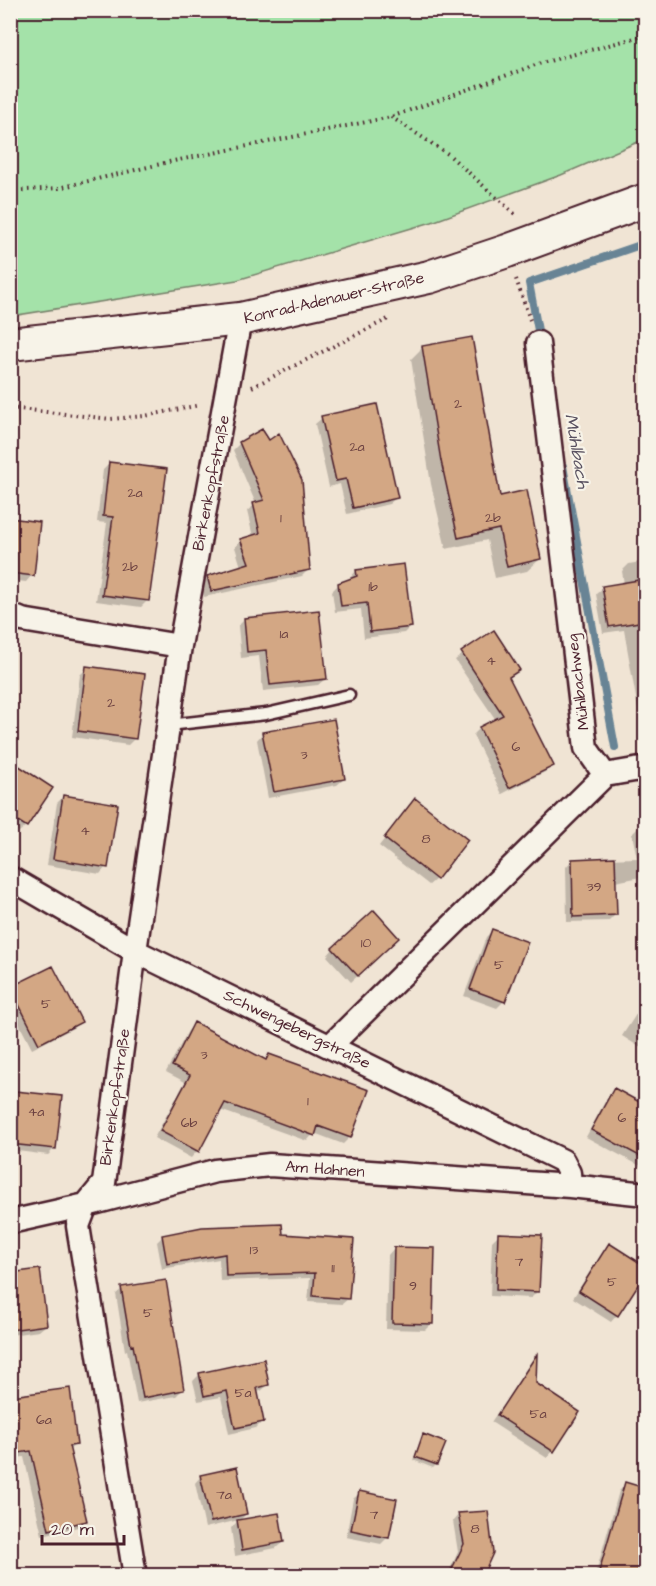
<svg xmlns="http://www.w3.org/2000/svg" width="656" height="1586" font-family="'Architects Daughter',sans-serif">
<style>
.green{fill:#a4e2a9;stroke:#77806a;stroke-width:1.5}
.shadow{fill:#0003}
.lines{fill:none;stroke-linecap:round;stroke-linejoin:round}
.stream{stroke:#688495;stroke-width:8}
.building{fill:#d3a784;stroke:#4a1f2b;stroke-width:1.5}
.lane-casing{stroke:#4a1f2b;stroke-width:15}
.street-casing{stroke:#4a1f2b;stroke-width:27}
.secondary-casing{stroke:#4a1f2b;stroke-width:36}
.path{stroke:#4a1f2b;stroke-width:4;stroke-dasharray:1.5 4.5;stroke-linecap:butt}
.lane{stroke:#f7f3e8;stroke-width:10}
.street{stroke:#f7f3e8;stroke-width:22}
.secondary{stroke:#f7f3e8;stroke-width:32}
.labels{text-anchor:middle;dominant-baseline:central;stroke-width:4.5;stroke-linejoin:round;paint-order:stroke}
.number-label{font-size:14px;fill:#6c4141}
.street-label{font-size:16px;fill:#4a1f2b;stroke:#f7f3e8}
.water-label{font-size:18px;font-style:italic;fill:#595160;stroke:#f7f3e8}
</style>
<rect width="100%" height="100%" fill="#f0e4d4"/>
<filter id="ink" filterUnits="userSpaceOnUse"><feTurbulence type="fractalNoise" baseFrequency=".0167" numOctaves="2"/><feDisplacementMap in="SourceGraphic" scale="12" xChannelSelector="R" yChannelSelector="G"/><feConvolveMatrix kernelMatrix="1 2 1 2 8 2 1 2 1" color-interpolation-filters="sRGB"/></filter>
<g filter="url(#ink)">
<path class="green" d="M11 10 645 11V139L561 175 432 222 237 280 11 316Z"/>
<path class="shadow" d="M423 347 498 498 540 559 527 571 495 578 487 540 446 549 431 484 411 359Z
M322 418 396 498 389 504 347 514 340 484 329 487 315 424Z
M261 431 269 442 309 569 302 576 204 597 201 584 208 578 241 567 235 547 241 540 253 537 247 511 256 504 233 450 239 444Z
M110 463 166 470 147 601 141 607 96 601 107 523 97 522 103 470Z
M10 520 32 575 26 582 10 580Z
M646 561V720L640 721 624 630 603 633 596 594 603 588 624 584 622 571 629 564Z
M356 571 410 627 404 633 364 638 361 609 335 612 332 591 339 584 350 580V578Z
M244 620 325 679 318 685 263 691 259 656 241 658 238 626Z
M494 632 518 669 508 679 552 766 545 772 502 794 473 735 480 728 496 720 455 660Z
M87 668 135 738 128 745 72 737 80 675Z
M263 733 344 779 337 785 268 798 257 740Z
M10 762 26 826 19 832 10 826Z
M64 796 106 867 100 874 47 865 57 803Z
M409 807 436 879 429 885 379 846Z
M646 826V876L615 882 616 914 609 921 567 922 566 867 572 860 637 858 632 834 639 827Z
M492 931 504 1001 497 1008 464 996 486 937Z
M391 945 351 982 327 956 333 949Z
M11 988 80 1021 73 1028 32 1049 10 1006Z
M646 999V1051L622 1036Z
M194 1024 264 1061 269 1055 350 1137 343 1144 314 1133 307 1141 220 1110 197 1151 191 1158 154 1138 185 1082 166 1072 188 1031Z
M614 1090 646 1107V1169L586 1137 608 1096Z
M15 1092 55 1148 48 1155 10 1150V1097Z
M281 1235 348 1299 342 1304 308 1302 310 1278 220 1281 219 1259 162 1269 157 1242 163 1236Z
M498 1235 538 1291 531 1298 490 1296 492 1241Z
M609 1245 646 1268 617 1315 611 1322 573 1298 603 1251Z
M394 1248 431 1324 425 1330 386 1329 388 1255Z
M10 1274 46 1325 39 1331 10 1335Z
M122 1289 182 1390 176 1396 137 1403 127 1350 125 1351 116 1294Z
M535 1358 534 1384 553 1451 547 1458 491 1422Z
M200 1374 268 1385 261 1391 256 1392 262 1422 256 1428 229 1434 221 1397 198 1401 193 1381Z
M12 1397 76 1444 68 1451 85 1521 78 1527 42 1535 24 1457 13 1458 10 1441V1399Z
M423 1436 436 1465 433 1468 413 1460Z
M201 1476 246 1514 238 1522 283 1542 276 1548 235 1556 231 1528 239 1520 205 1528 195 1483Z
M626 1484 646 1490V1576H589L597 1569 619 1491Z
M360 1493 388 1537 381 1544 346 1537 353 1499Z
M459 1514 491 1553 481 1576H447L458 1552 453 1521Z
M261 1572 262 1576H244Z"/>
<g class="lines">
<path class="stream" d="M540 341 529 283 646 243
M563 466 615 747"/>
</g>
<path class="building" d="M472 337 500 496 527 490 541 559 507 567 499 529 458 538 441 461 422 346Z
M377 404 398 498 353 508 346 479 336 481 321 416Z
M262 429 269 440 279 433 302 480 310 570 211 591 207 576 249 563 240 539 260 533 253 503 264 500 239 442Z
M109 462 167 469 149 601 102 595 113 517 103 516Z
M10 518 40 522 34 576 10 573Z
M404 564 412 627 370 632 367 603 341 606 338 583 357 576 356 570Z
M645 579V621L609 627 602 586Z
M319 610 327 679 270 685 266 650 247 652 244 618Z
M494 630 520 670 509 677 554 766 509 788 479 727 503 715 461 652Z
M86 666 145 674 136 739 78 731Z
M334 719 345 779 274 792 262 732Z
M10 760 53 788 27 827 10 816Z
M63 795 118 804 108 868 53 859Z
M415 798 468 840 437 880 384 838Z
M615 857 617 915 573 917 572 859Z
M374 910 399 938 358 976 332 948Z
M492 929 528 942 505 1002 470 989Z
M53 966 82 1022 39 1044 10 987Z
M194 1022 266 1060 269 1054 369 1090 351 1138 318 1126 315 1136 225 1103 199 1152 160 1131 190 1075 172 1066Z
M614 1088 645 1105V1159L591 1130Z
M15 1091 62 1096 56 1149 10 1144Z
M282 1224 283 1234 354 1239 349 1299 313 1296 315 1273 226 1276 225 1254 167 1264 162 1235 202 1227Z
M498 1233 542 1235 539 1292 496 1290Z
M609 1243 645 1266V1274L618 1316 579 1291Z
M394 1247 435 1248 433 1324 392 1323Z
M40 1269 47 1325 10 1330V1273Z
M166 1280 184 1390 143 1398 133 1345 131 1346 121 1287Z
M537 1354 536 1383 580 1412 554 1452 497 1415Z
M264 1359 269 1385 257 1388 264 1422 235 1428 227 1391 204 1396 199 1373Z
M70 1388 77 1445 69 1446 87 1521 49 1530 31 1451 19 1453 12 1396Z
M423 1434 446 1443 437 1465 415 1457Z
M237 1467 247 1514 211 1522 200 1475Z
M625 1482 645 1488V1575H598Z
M359 1491 397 1499 389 1538 351 1530Z
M488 1511 493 1553 483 1575H449L464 1544 458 1513Z
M279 1513 284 1542 242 1550 237 1520Z"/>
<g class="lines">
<g class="lane-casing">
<path id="lane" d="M169 725 266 714 349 695"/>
</g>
<g class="street-casing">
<path id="street" d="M538 343 586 748 605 775
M10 615 22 620 180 646
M605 775 646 768
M10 878 135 951 563 1161 569 1173 570 1186
M331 1045 605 775
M10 1222 86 1205 215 1171 270 1165 570 1186 646 1194
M135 1576 78 1226 86 1205 104 1183 135 951 180 646 240 319"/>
</g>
<g class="secondary-casing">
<path id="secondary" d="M10 344 240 319 429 277 507 251 646 200"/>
</g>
<path class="path" d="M391 117 448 154 517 216
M10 191 59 188 169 162 391 117 538 64 646 35
M516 279 530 320
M252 387 390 318
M10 408 111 419 145 416 200 405"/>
<use href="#lane" class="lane"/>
<use href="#street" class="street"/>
<use href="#secondary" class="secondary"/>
</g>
</g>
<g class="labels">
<g class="number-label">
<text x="458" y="404">2</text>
<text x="357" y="447">2a</text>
<text x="135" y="493">2a</text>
<text x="281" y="518">1</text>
<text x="493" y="518">2b</text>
<text x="130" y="567">2b</text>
<text x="373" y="587">1b</text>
<text x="284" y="634">1a</text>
<text x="491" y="661">4</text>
<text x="111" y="703">2</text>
<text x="516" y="747">6</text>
<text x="304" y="755">3</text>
<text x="85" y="831">4</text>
<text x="426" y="839">8</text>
<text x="594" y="887">39</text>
<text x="366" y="943">10</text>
<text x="499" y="965">5</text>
<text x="46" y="1004">5</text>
<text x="204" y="1055">3</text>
<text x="308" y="1101">1</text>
<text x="36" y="1112">4a</text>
<text x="622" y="1118">6</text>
<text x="189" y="1123">6b</text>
<text x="254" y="1250">13</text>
<text x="519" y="1262">7</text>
<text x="333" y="1268">11</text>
<text x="612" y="1282">5</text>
<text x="413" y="1286">9</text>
<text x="148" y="1313">5</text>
<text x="243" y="1393">5a</text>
<text x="538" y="1414">5a</text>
<text x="44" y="1420">6a</text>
<text x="224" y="1495">7a</text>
<text x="374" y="1515">7</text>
<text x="475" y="1529">8</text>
</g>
<g class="street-label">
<text transform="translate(334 298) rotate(-13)">Konrad-Adenauer-Straße</text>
<text transform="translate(211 483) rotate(-79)">Birkenkopfstraße</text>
<text transform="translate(578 682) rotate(-97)">Mühlbachweg</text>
<text transform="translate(297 1029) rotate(26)">Schwengebergstraße</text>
<text transform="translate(115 1097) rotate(-82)">Birkenkopfstraße</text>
<text transform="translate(325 1169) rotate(4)">Am Hahnen</text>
</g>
<g class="water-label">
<text transform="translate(577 451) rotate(80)">Mühlbach</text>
</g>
</g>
<rect width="656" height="1586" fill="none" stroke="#f7f3e8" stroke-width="36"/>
<rect x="18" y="18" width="620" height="1550" fill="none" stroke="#4a1f2b" stroke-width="2" filter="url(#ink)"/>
<path d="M42 1535v9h82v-9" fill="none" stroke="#4a1f2b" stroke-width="3"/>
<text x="51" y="1535" font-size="18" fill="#4a1f2b" stroke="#f7f3e8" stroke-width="4.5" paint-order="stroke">20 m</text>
</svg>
